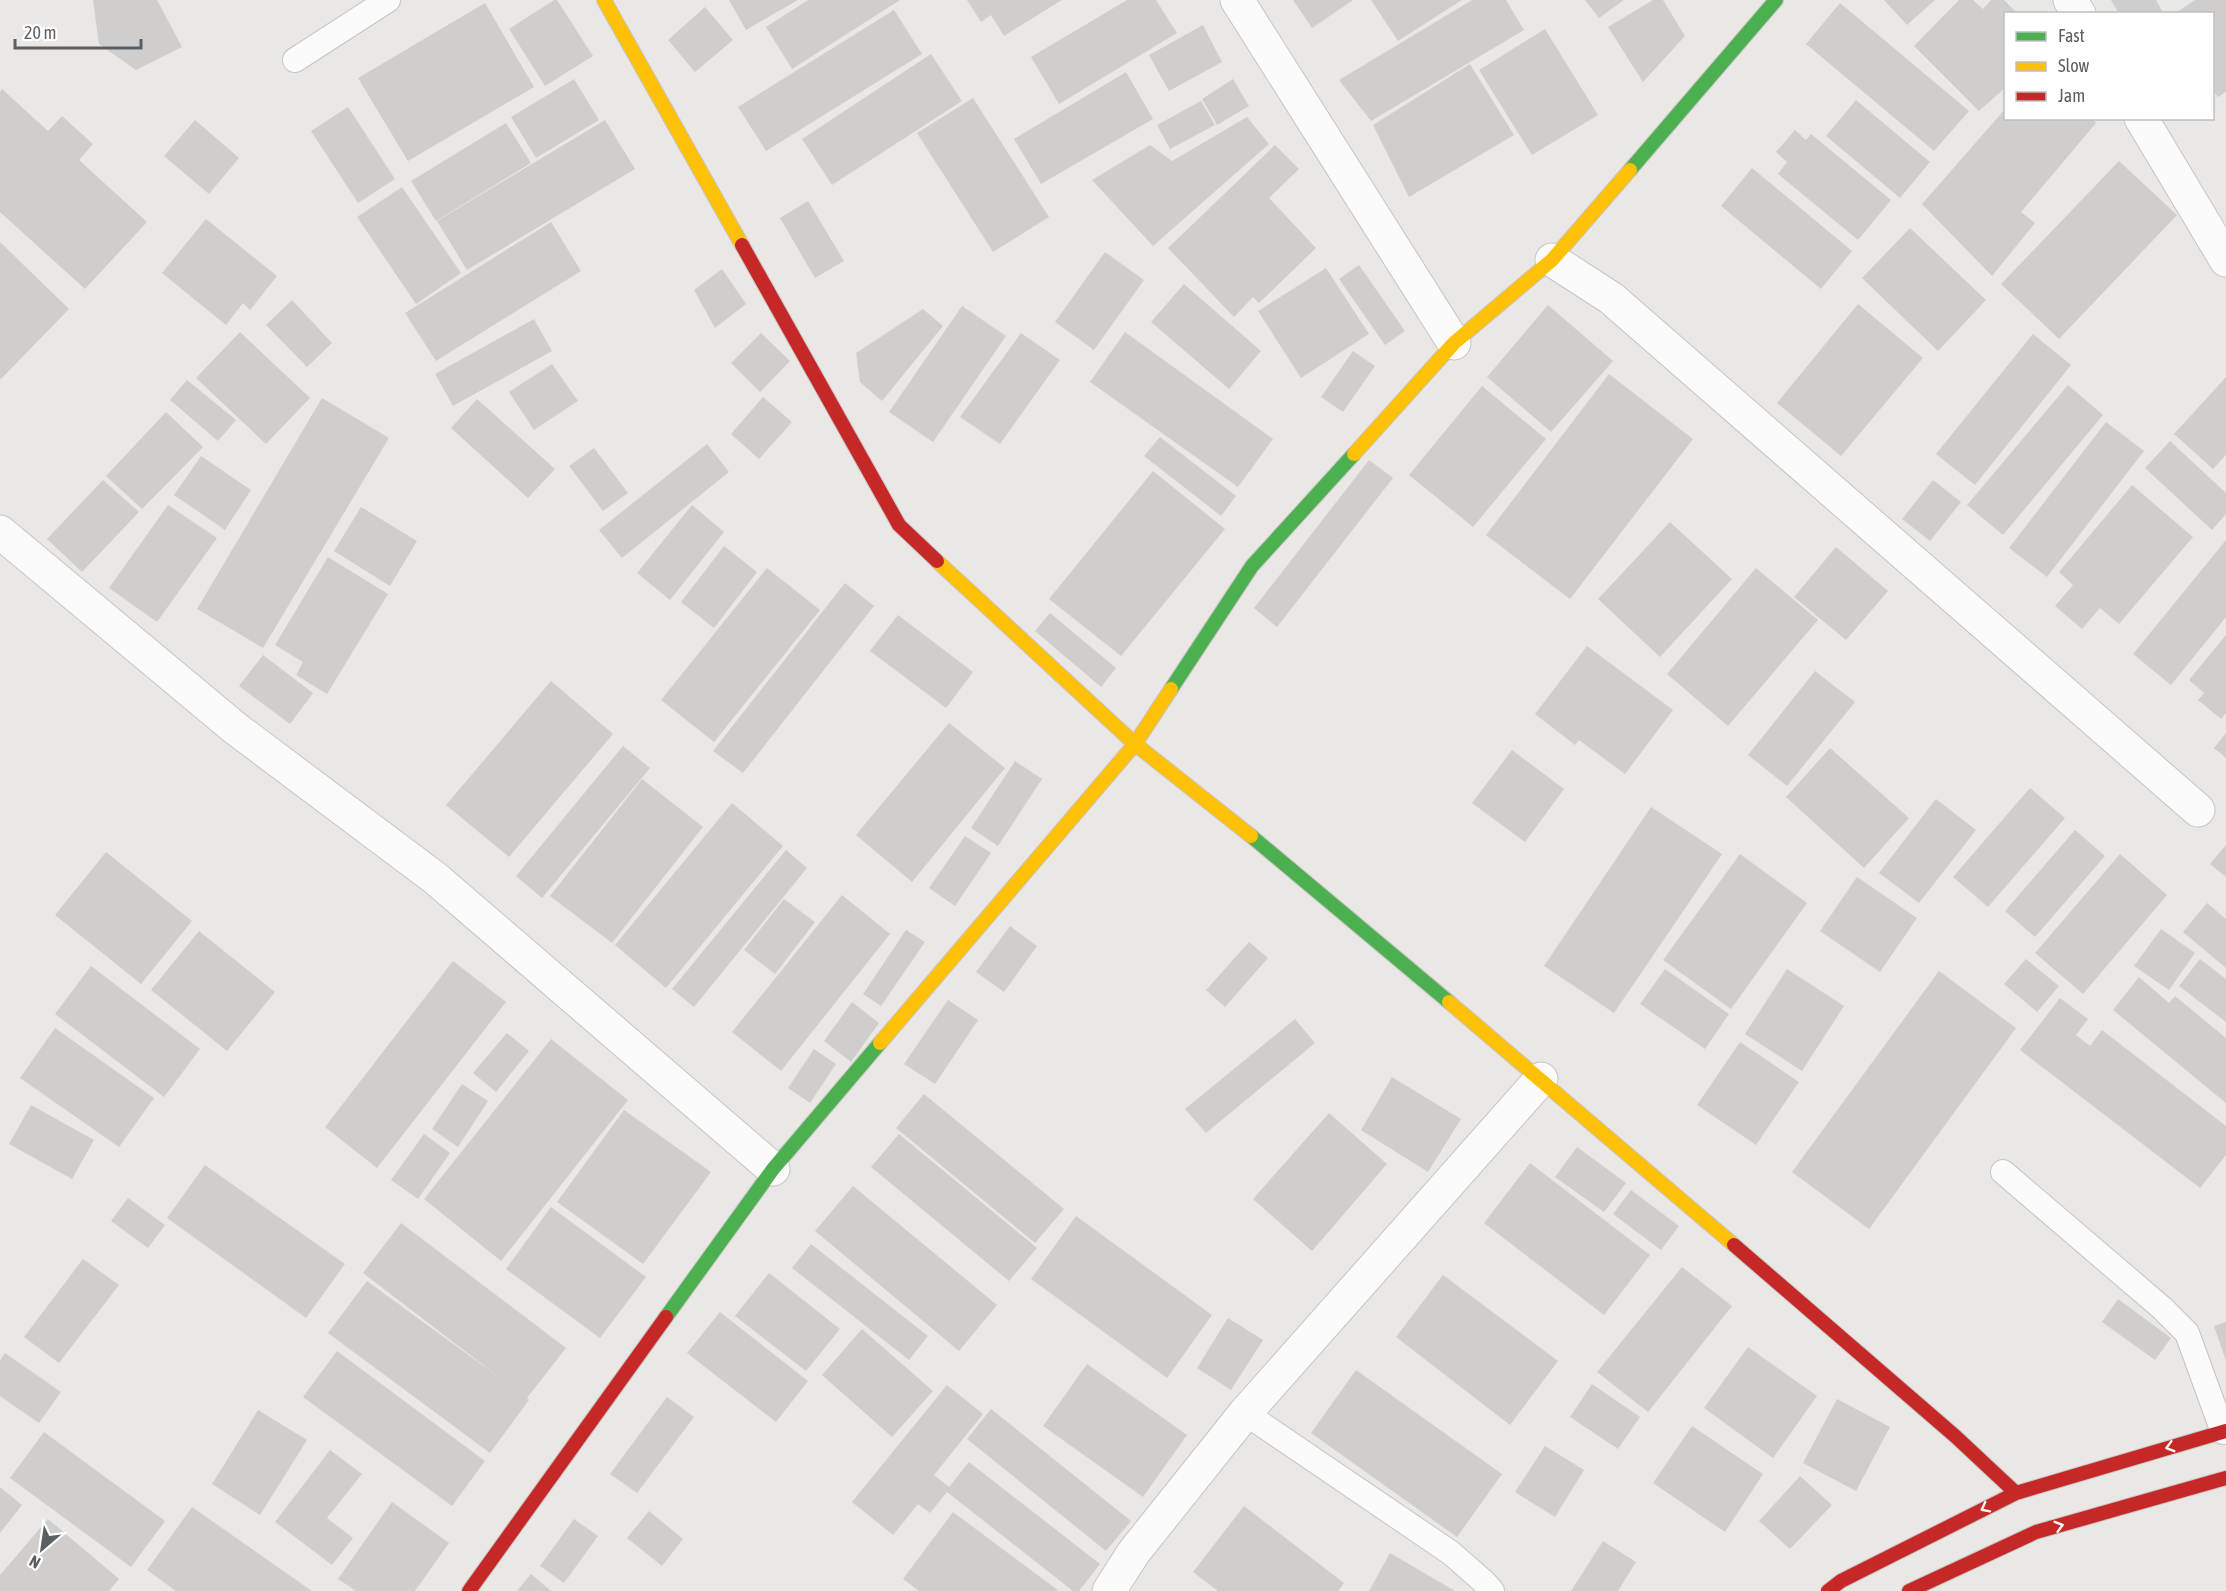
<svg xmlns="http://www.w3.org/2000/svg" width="2226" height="1591" font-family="'Asap Condensed',sans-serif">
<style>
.building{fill:#d0cecd}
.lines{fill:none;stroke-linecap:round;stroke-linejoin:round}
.lane-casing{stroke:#c5c5c5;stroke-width:26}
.street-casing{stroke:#c5c5c5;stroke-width:35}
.fast-casing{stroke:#c6c6c6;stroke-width:16}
.slow-casing{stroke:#c6c6c6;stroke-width:16}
.jam-casing{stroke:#c6c6c6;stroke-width:16}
.lane{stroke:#fcfbfb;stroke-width:24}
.street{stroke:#fcfbfb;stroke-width:33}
.fast{stroke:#4caf50;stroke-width:14}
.slow{stroke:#ffc107;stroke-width:14}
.jam{stroke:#c62828;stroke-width:14}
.oneway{stroke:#f6fbf6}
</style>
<rect width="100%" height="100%" fill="#eae7e4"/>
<path class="building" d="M93 0H157L182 47 136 70 99 44Z
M554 0H557L593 56 545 86 509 29Z
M729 0H798L746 30Z
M808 0H900L792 69 766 27Z
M967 0H1062L1004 36 991 15 981 22Z
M1127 0H1156L1177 33 1059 104 1031 57Z
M1293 0H1353L1312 28Z
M1371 0H1462L1398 41Z
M1472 0H1506L1524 30 1371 121 1339 80Z
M1585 0H1624L1599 18Z
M1653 0H1663L1685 36 1643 82 1608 27Z
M1884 0H1935L1907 25Z
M1959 0H1973L1983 9 1991 0H2004L2018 14H2006V87L1979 111 1914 46Z
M2111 0H2156L2162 11 2156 14H2119Z
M2195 0H2226V92L2218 97 2212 89V14H2174Z
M485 3 534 87 408 161 358 78Z
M1840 3 1969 111 1934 151 1806 44Z
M705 7 733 40 695 72 668 40Z
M894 10 922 54 766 151 738 107Z
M1203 25 1222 62 1169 91 1149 55Z
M1545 29 1598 115 1532 155 1479 70Z
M931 54 962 101 832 185 802 139Z
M1470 64 1514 135 1409 197 1373 125Z
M1126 72 1153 119 1041 184 1014 139Z
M574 79 599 120 536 158 511 117Z
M1233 79 1249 106 1217 125 1202 99Z
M2 89 48 131 62 116 93 144 79 160 147 222 85 289 0 212V92Z
M973 98 1049 217 993 252 917 133Z
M1856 100 1930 162 1900 198 1826 136Z
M1201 101 1215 125 1170 149 1157 125Z
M348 107 395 179 358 203 311 131Z
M2006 108V118H2092L2096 123 2021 212 2035 223 1992 276 1922 204Z
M1247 117 1269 144 1153 246 1092 180 1150 145 1172 161Z
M195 120 239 158 209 194 164 156Z
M605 120 635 169 467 270 437 221Z
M506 123 531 163 436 221 411 181Z
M1795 130 1806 140 1811 134 1891 200 1858 240 1778 174 1787 162 1776 152Z
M1275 145 1299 169 1269 198 1316 248 1259 303 1253 297 1234 317 1168 248Z
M2119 161 2177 215 2059 339 2001 284Z
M1752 168 1852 251 1821 289 1721 206Z
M402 187 461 273 416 304 357 217Z
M808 201 844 261 815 278 780 218Z
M206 219 277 276 250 310 243 303 226 325 162 273Z
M551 222 581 271 436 361 405 313Z
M1910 228 1986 300 1938 351 1862 278Z
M0 242 69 309 1 379 0 378Z
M1105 252 1144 280 1094 350 1055 322Z
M1359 265 1405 331 1385 345 1339 279Z
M1326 268 1369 334 1301 378 1258 311Z
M722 269 746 304 715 328 694 290Z
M1184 284 1261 351 1229 389 1151 322Z
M292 300 332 343 307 367 266 325Z
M1858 304 1923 358 1841 456 1777 403Z
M1548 305 1613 361 1551 432 1487 377Z
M962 306 1006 336 933 442 889 412Z
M923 309 943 326 882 401 860 382 856 353Z
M534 319 552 351 453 406 435 374Z
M240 332 310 398 266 444 196 378Z
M1125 332 1273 439 1238 487 1090 382Z
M761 333 790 361 760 392 731 363Z
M1021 333 1060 360 1000 444 960 417Z
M2033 334 2071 365 1975 485 1936 454Z
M1353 351 1375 366 1343 412 1321 397Z
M552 364 578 401 534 430 509 392Z
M1609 374 1693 439 1570 599 1486 535Z
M2226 377V455L2213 469 2174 434Z
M187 380 236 420 218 441 170 400Z
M2068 385 2103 415 2003 535 1967 505Z
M1482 386 1546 439 1473 527 1409 475Z
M763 397 792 422 759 459 731 434Z
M322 398 389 438 263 648 197 609Z
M477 399 555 469 528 498 451 428Z
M166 412 203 447 142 509 106 476Z
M2106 422 2144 451 2047 577 2009 548Z
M1160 437 1236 496 1221 516 1144 456Z
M2170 441 2226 493V514L2212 530 2145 468Z
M707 444 729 472 622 558 599 530Z
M594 448 628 493 603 511 569 466Z
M201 456 251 490 225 530 174 495Z
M1369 460 1393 478 1277 627 1254 608Z
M1153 471 1225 529 1121 656 1049 599Z
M103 480 139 512 82 572 47 539Z
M1933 480 1961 502 1930 541 1902 519Z
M2132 485 2193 537 2119 624 2100 608 2082 629 2055 606 2073 585 2059 572Z
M168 505 217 538 157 622 109 588Z
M692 505 724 532 670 600 637 573Z
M361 507 417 541 390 586 334 551Z
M1670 522 1732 579 1660 657 1598 599Z
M2226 540V617L2171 685 2133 654Z
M724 546 757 572 714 628 681 602Z
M1836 547 1888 591 1846 640 1794 597Z
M328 557 388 594 327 694 296 675 303 662 275 645Z
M767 568 820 610 714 742 661 700Z
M1756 568 1818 620 1728 726 1667 674Z
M845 583 874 606 743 773 713 751Z
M1050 613 1116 668 1101 687 1035 631Z
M898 615 973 672 946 708 870 651Z
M2226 635V713L2221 719 2198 700 2204 693 2189 680Z
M1587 646 1673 710 1625 774 1579 740 1575 745 1535 714Z
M263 655 313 693 290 724 239 686Z
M1815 671 1855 702 1787 786 1748 755Z
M551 681 613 734 509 857 446 805Z
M949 723 1005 768 912 882 856 835Z
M2226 733V758L2214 748Z
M623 746 650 768 542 898 516 876Z
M1830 748 1909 818 1864 868 1786 797Z
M1512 750 1564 789 1525 842 1472 803Z
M1015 761 1042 779 998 846 971 828Z
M642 779 703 827 612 943 550 896Z
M2030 788 2065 818 1988 907 1953 877Z
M1936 799 1976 830 1919 903 1879 873Z
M732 803 783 846 666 988 615 945Z
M1651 807 1722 854 1614 1013 1544 966Z
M2075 830 2105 856 2035 937 2005 911Z
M965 836 991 853 955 906 929 888Z
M2226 845V877L2210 864Z
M786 850 807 868 694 1007 672 989Z
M106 852 192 921 141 984 55 915Z
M1740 854 1807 903 1731 1009 1663 960Z
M2120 854 2167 895 2083 994 2035 953Z
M1857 877 1917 918 1880 972 1820 931Z
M842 895 890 934 781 1071 732 1032Z
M784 899 815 922 775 974 744 950Z
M2207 903 2226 919V968L2183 932Z
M1010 926 1037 946 1004 992 976 972Z
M2161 929 2195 953 2169 990 2134 966Z
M906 930 925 942 881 1006 863 994Z
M199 931 275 992 227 1051 151 990Z
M1249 942 1268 958 1225 1007 1206 990Z
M2026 959 2059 986 2037 1012 2004 984Z
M2200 959 2226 979V1022L2179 986Z
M453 961 506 1002 377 1168 325 1127Z
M91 966 200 1049 164 1097 55 1014Z
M1665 969 1729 1014 1705 1049 1640 1004Z
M1787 969 1844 1006 1802 1071 1745 1034Z
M1939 971 2016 1028 1869 1229 1792 1172Z
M2139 977 2169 1003 2175 996 2226 1038V1103L2113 1010Z
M2060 998 2088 1019 2076 1035 2090 1046 2102 1030 2226 1126V1155L2200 1188 2020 1050Z
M948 1000 978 1020 935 1084 904 1064Z
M852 1002 879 1023 851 1062 824 1041Z
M1295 1019 1315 1043 1206 1133 1185 1109Z
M55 1028 154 1098 119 1147 20 1078Z
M507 1033 529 1051 496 1092 473 1073Z
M551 1039 628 1100 501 1261 424 1199Z
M1740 1042 1799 1082 1756 1145 1697 1105Z
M814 1049 836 1064 810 1103 788 1088Z
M1392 1077 1461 1119 1428 1172 1361 1130Z
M462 1084 488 1101 458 1147 432 1129Z
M924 1094 1064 1209 1035 1243 896 1128Z
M31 1105 94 1140 72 1179 9 1144Z
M624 1110 711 1172 643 1264 557 1202Z
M1329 1113 1387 1164 1312 1251 1253 1199Z
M424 1134 450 1153 418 1199 391 1180Z
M899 1134 1037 1248 1009 1281 871 1167Z
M1577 1147 1626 1183 1604 1212 1555 1177Z
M1530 1163 1650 1255 1604 1315 1484 1223Z
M205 1165 345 1264 306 1318 167 1218Z
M853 1186 997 1305 959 1351 815 1231Z
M1631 1190 1679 1226 1661 1250 1613 1214Z
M128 1198 165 1225 148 1248 111 1221Z
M551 1207 646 1277 600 1338 506 1269Z
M1076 1216 1212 1315 1167 1378 1031 1279Z
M401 1223 566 1348 527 1398 529 1400 490 1453 328 1333 367 1281 500 1378 363 1273Z
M811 1244 928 1336 909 1360 792 1268Z
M83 1259 119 1285 59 1363 24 1337Z
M1682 1267 1732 1306 1648 1412 1597 1372Z
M769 1273 840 1329 806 1371 735 1316Z
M1443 1275 1558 1361 1510 1425 1396 1337Z
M2118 1299 2171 1338 2155 1360 2102 1322Z
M720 1312 808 1381 776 1422 687 1353Z
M1228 1318 1263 1340 1231 1390 1197 1368Z
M2226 1322V1361L2214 1326Z
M862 1329 933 1391 892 1437 822 1375Z
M1748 1347 1817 1396 1773 1458 1704 1408Z
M337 1351 485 1461 452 1506 303 1397Z
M5 1353 61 1392 39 1423 0 1396V1361Z
M1087 1364 1187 1435 1143 1497 1043 1426Z
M1356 1370 1502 1474 1457 1537 1311 1433Z
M1592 1384 1640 1417 1618 1449 1570 1417Z
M947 1385 983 1414 934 1475 949 1487 969 1462 1100 1564 1079 1591H1073L947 1492 930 1513 918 1504 893 1535 852 1502Z
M667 1397 694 1417 637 1493 610 1474Z
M1837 1399 1890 1427 1856 1491 1803 1463Z
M991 1409 1131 1521 1106 1551 967 1439Z
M258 1410 307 1440 260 1515 212 1484Z
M1692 1426 1763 1474 1725 1532 1653 1483Z
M44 1432 165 1521 131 1567 10 1478Z
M1545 1446 1584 1470 1555 1517 1515 1492Z
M330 1450 362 1474 327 1518 353 1538 332 1565 275 1522Z
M1800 1476 1832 1505 1790 1549 1759 1521Z
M0 1487 22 1505 0 1533Z
M392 1502 449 1543 415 1591H356L338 1579Z
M1244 1506 1344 1583 1338 1591H1218L1193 1572Z
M192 1507 312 1591H176L147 1570Z
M649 1511 683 1539 662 1566 627 1538Z
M953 1512 1059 1591H919L903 1579Z
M48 1519 119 1579 109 1591H0V1575Z
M574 1519 598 1536 564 1583 540 1566Z
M1603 1541 1636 1562 1618 1591H1571Z
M1390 1553 1455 1591H1369Z
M531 1574 551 1591H517Z"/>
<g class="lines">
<g class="lane-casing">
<path id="lane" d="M295 60 388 0
M2003 1172 2162 1308 2187 1333 2223 1432
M1245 1413 1451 1553 1484 1582 1492 1591"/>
</g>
<g class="street-casing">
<path id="street" d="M1237 0 1454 343
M2070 0 2079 14
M2141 118 2226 260
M1552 260 1611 298 2198 810
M0 532 235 728 435 878 773 1169
M1109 1591 1134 1552 1245 1413 1541 1079"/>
</g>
<g class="fast-casing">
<path id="fast" d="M1630 170 1776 0
M1171 689 1252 566 1354 454
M1251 836 1449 1002
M666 1317 773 1169 880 1043"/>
</g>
<g class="slow-casing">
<path id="slow" d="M604 0 742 245
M1354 454 1454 343 1552 260 1630 170
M937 561 1135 744 1251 836
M1449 1002 1734 1245
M880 1043 1135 744 1171 689"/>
</g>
<g class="jam-casing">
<path id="jam" d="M742 245 899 525 937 561
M1734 1245 1955 1436 2016 1493
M469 1591 666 1317
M1828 1591 1841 1581 2016 1493 2226 1431
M1909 1591 2036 1532 2226 1478"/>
</g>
<use href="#lane" class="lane"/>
<use href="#street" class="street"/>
<use href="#fast" class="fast"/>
<use href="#slow" class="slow"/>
<use href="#jam" class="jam"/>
</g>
<defs><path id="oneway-chevron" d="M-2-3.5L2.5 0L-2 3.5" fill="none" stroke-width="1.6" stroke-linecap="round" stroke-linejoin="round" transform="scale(1.5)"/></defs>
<g class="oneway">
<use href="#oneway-chevron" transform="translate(2170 1447) rotate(164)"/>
<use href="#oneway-chevron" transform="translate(1985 1508) rotate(153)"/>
<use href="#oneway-chevron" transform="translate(2059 1526) rotate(-16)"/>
</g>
<rect x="2004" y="12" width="210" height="108" fill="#ffffff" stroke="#bdbfc0" stroke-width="1.5"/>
<rect x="2016" y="32" width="30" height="9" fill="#4caf50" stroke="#bdbfc0" stroke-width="1.5"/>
<text x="2058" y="42" font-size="18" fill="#595f62">Fast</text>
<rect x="2016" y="62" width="30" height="9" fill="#ffc107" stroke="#bdbfc0" stroke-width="1.5"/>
<text x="2058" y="72" font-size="18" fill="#595f62">Slow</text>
<rect x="2016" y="92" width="30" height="9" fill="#c62828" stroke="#bdbfc0" stroke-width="1.5"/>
<text x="2058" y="102" font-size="18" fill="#595f62">Jam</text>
<g transform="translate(42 1549) rotate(209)" stroke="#ffffff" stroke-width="4.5" paint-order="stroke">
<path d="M0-4.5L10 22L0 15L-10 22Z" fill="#595f62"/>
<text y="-9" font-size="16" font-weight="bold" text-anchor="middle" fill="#595f62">N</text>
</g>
<path d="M15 39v9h126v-9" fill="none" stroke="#595f62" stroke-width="3"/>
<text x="24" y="39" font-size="18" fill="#595f62" stroke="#ffffff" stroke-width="4.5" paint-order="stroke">20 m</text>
</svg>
